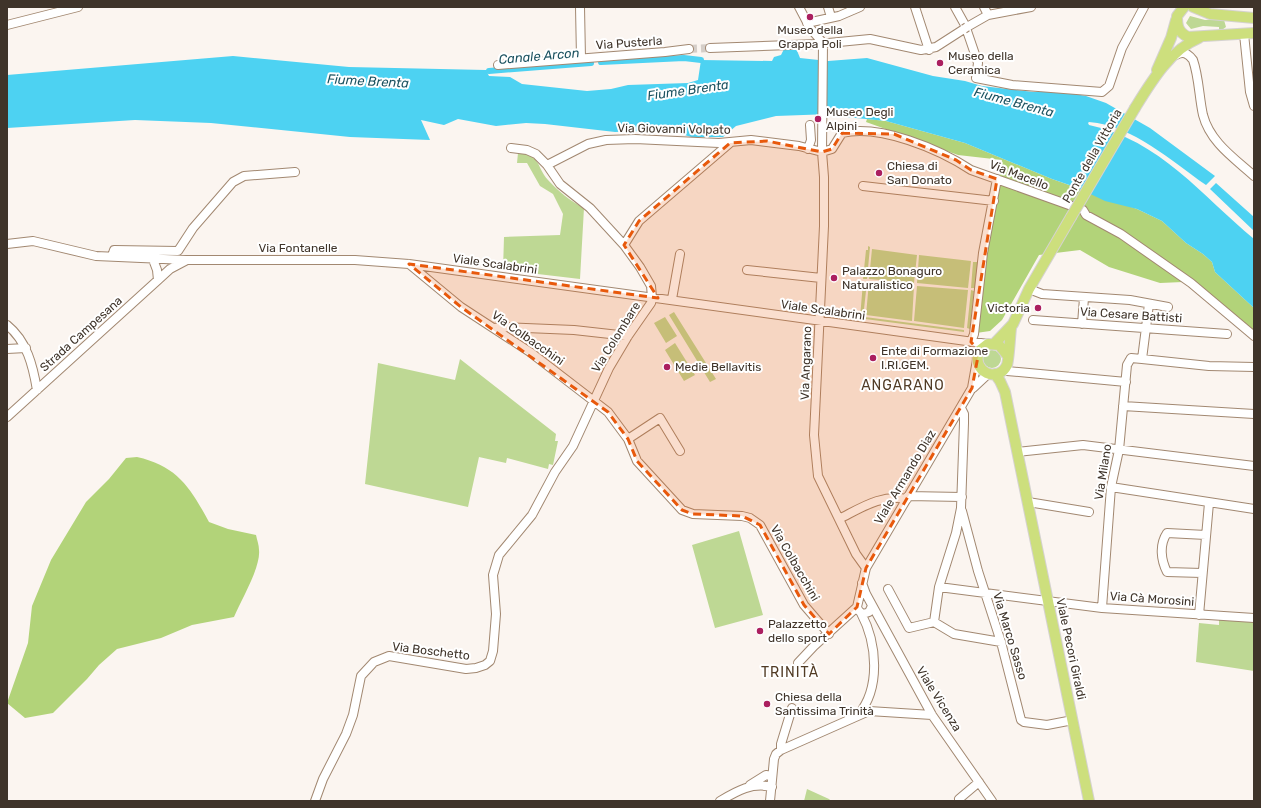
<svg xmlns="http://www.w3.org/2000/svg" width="1261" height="808" font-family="Rubik,sans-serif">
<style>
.green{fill:#bed894}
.forest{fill:#b2d379}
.water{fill:#4dd2f2}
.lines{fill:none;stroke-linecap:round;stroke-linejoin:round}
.canal{stroke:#4dd2f2;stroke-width:6}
.minor-tunnel{stroke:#d5cec8;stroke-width:8;stroke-dasharray:8 4;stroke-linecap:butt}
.minor-casing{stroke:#a28871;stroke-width:10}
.major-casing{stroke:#d5d2d0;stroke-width:12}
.minor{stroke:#fff;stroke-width:8}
.major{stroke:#cddf7d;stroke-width:10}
.minor-bridge-casing{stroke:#a28871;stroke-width:10;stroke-linecap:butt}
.major-bridge-casing{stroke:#d5d2d0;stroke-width:12;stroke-linecap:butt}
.minor-bridge{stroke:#fff;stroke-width:8}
.major-bridge{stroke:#cddf7d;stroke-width:10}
.marked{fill:#e8590c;fill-opacity:0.2;stroke:#e8590c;stroke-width:3;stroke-dasharray:8 5;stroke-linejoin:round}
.poi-dot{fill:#ab1f5f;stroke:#fff;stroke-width:1.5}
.labels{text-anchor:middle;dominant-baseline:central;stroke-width:4;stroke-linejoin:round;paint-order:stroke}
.poi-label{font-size:12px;fill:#3f342a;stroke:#fff;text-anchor:start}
.street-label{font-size:12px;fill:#3f342a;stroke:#fff}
.water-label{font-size:13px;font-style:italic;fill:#1b5260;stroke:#fff}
.quarter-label{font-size:14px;letter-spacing:1px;fill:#513b25;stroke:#fff}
</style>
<rect width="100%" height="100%" fill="#fbf5f0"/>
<path class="green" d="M1190 16 1205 20 1221 19 1224 20 1226 27 1219 32V27L1203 26 1191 29 1186 23Z
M518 153C541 155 536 166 548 180 558 191 570 201 584 208L580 279 503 270 504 237 560 235 563 214 553 194 540 186 527 163H517Z
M868 246 870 247 867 279H863L866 250H868Z
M872 249 917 255 914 283 869 279Z
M919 255 971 261 968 288 917 283Z
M973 262H978L975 288H971Z
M863 282H867L863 318H860Z
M869 282 914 286 912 321 866 315Z
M917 286 968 290 964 328 914 321Z
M971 290 974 291 970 329 967 328Z
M674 312 716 379 710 382 669 315Z
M665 317 677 336 666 343 654 323Z
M865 317 964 330V332L865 319Z
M675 343 695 375 684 381 665 350Z
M983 359a9 9 0 1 1 18 0a9 9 0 1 1-18 0Z
M460 359 556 434 555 441H558L553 465 549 464 548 469 507 458 506 463 479 457 468 507 365 484 378 363 455 380Z
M739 531 763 615 715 628 692 545Z
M1219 619 1254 621V671L1196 662 1199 623 1219 625Z
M807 789 829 799 831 801H804Z"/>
<path class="forest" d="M867 119 886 121 965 143 1052 179 1137 209 1162 221 1186 243 1203 254 1212 262 1215 272 1254 308V340L1183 282 1160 283 1109 267 1080 250 1039 255 1002 320 990 331 976 333 979 297 1002 160 958 155 866 122Z
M137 457C177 466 190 487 209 522L228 529 256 535C257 540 259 545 259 550 261 567 241 600 234 617L192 625 161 638 117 649 99 665 87 679 53 713 25 718 7 703 28 643 32 606 51 560 86 502 109 479 126 458Z"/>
<path class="water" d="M796 48 800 58 828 61 867 58 933 76 965 81 982 86 1034 92H1063L1086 96 1106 103 1150 128 1215 176 1206 185C1171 161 1134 126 1089 122L1088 123 1089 125C1160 140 1202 196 1254 239V308L1215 272 1212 262 1203 254 1186 243 1162 221 1137 209 1105 201 1078 188 1052 179 965 143 886 121 836 116 831 114 776 116 736 126 723 137H691L669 130 615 132 545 124 526 123 496 126 458 119 444 125 421 120 430 140 350 137 211 123 135 120 7 128V75L233 56 349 67 486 70 489 76 510 77 522 84 587 91 611 89 628 85 688 83 698 80 701 60 772 61 774 57 781 55 784 49Z
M1216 183 1254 217V231L1210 189Z"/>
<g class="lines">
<path class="canal" d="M601 62 684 58 701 60
M489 71 591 63"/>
<path class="minor-tunnel" d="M689 49 710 48"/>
<g class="minor-casing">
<path id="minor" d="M580 7 581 58
M799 7 810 28 823 43
M828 7 831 17
M915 7 929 50
M955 7 965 25 978 63 976 78 1012 85 1102 92 1109 86 1122 48 1144 7
M984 7 988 15
M807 23 839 16 860 7
M7 25 78 7
M967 27 988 15 1031 7
M1244 34 1250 92 1254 106
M823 43 822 152 824 177V226L814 435 818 476 856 554 866 568
M710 48 818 44 870 39 921 50 936 47 964 29
M1176 55C1183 51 1188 53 1193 60 1199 77 1199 97 1203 115 1210 142 1234 158 1254 176
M498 65 665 52 689 49
M808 149 811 140 810 125
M547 165 588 144 606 140 635 139 719 143 751 140 799 146 822 152 832 149 842 133C880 124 939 149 971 170L1083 210 1086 215 1121 234 1191 283 1254 336
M863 186 994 201
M7 244 33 241 96 256 186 260
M624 245 639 221 730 143
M112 256 114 250 178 251 193 228 233 182 244 176 295 172
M154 262 157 270 158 280
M409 264 461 307 530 352 608 412 628 439 637 461 682 510 693 514 742 516 750 518 760 525 804 605 829 634
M747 270 821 278
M1029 289 1042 294 1130 300 1168 307
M672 299 680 254
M1033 320 1227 334
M1082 324 1084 298
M7 325C27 341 33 366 37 390
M494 328 503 327 574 330 628 336
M971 342 974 334 983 253 997 179
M7 349 26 348
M1142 359 1209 366 1254 367
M1007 371 1126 382
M973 388 988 374
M1123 406 1254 414
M961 408 964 414V423L961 508 956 533 939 587 934 622 954 634 1001 642
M7 417 158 280 170 269 187 260H355L409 264 988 344
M628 439 660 418 680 451
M1017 452 1083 445 1254 466
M1111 487 1254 509
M908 496 962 497
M1028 502 1089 512
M962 511 978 571 1001 642 1021 720 1024 722 1047 725 1073 720
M839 519C861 508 881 494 907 499
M1202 573 1167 572C1161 560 1159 545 1167 533L1206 535
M862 583 866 594 932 715 992 801
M939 587 1102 608 1254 618
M888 589 909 628 934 622
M872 606 869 612C863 615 859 613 857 607L866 568 972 388 977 360
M1102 608 1111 487 1119 450 1127 365 1131 358 1142 359 1149 304
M1199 615 1209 503
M798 663 814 646 857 607
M858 715C881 688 877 643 861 613
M781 750V744L792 708
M750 785 766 775 772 776
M315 801 323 779 346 734 353 715 361 676 374 662 389 656 466 669 476 668 485 665 490 661 493 651 496 614 493 575 499 555 532 515 555 472 573 446 609 368 628 336 651 303 652 297 651 286 640 267 624 245 590 208 560 184 547 165 536 154 527 150 511 148
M720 801C737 791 752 782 772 787
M770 801 774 759 776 754 781 750 869 711 932 715
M960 801 959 799 979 782"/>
</g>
<g class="major-casing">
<path id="major" d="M1184 7 1177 16C1177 26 1178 32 1188 37L1254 33
M1193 7 1210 14 1254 18
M1157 70 1171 38 1176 20
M1135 108C1151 82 1170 50 1199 38
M995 343 1013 324 1029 289 1071 217
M1007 355 999 345 988 344 979 351C971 372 998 384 1007 365 1009 359 1010 336 1011 328
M995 374 1000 381 1005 392 1089 801"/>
</g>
<use href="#minor" class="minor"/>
<use href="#major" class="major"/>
<g class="minor-bridge-casing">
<path id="minor-bridge" d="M964 29 967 27"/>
</g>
<g class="major-bridge-casing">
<path id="major-bridge" d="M1071 217 1135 108"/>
</g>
<use href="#minor-bridge" class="minor-bridge"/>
<use href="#major-bridge" class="major-bridge"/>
</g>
<path class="marked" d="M842 133 894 134 956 160 971 170 997 179 971 342 979 351 972 388 866 568 857 607 829 634 804 605 760 525 742 516 693 514 682 510 637 461 628 439 608 412 461 307 409 264 658 298 624 245 639 221 730 143 767 141 822 152 832 149Z"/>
<g class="poi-dot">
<circle cx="810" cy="17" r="4"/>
<circle cx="940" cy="63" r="4"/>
<circle cx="818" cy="119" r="4"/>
<circle cx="879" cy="173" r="4"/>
<circle cx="834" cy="278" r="4"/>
<circle cx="1038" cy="308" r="4"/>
<circle cx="873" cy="358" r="4"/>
<circle cx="667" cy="367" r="4"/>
<circle cx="760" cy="631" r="4"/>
<circle cx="767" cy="704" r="4"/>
</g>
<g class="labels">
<g class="poi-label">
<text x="810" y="30" text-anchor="middle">Museo della<tspan x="810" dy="14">Grappa Poli</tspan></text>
<text x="948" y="56">Museo della<tspan x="948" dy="14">Ceramica</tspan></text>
<text x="826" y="112">Museo Degli<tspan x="826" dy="14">Alpini</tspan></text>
<text x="887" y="166">Chiesa di<tspan x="887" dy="14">San Donato</tspan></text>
<text x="842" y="271">Palazzo Bonaguro<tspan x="842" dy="14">Naturalistico</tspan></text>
<text x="1030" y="308" text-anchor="end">Victoria</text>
<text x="881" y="351">Ente di Formazione<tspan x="881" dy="14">I.RI.GEM.</tspan></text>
<text x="675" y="367">Medie Bellavitis</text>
<text x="768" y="624">Palazzetto<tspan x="768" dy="14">dello sport</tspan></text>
<text x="775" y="697">Chiesa della<tspan x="775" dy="14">Santissima Trinità</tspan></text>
</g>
<g class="street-label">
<text transform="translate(629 43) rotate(-4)">Via Pusterla</text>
<text transform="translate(674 129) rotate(1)">Via Giovanni Volpato</text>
<text transform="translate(1092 156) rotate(-60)">Ponte della Vittoria</text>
<text transform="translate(1019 175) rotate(21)">Via Macello</text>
<text x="298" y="248">Via Fontanelle</text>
<text transform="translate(495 264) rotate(8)">Viale Scalabrini</text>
<text transform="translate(823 310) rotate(8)">Viale Scalabrini</text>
<text transform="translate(1131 315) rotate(4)">Via Cesare Battisti</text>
<text transform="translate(81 334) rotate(-42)">Strada Campesana</text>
<text transform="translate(616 337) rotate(-58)">Via Colombare</text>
<text transform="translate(528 338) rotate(35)">Via Colbacchini</text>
<text transform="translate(806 363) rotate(-88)">Via Angarano</text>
<text transform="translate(1103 472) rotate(-81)">Via Milano</text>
<text transform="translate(905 477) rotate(-59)">Viale Armando Diaz</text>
<text transform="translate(795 563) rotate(60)">Via Colbacchini</text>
<text transform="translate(1152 599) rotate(4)">Via Cà Morosini</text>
<text transform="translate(1010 636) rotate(73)">Via Marco Sasso</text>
<text transform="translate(1071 649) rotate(78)">Viale Pecori Giraldi</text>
<text transform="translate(431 651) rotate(7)">Via Boschetto</text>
<text transform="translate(939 699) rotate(58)">Viale Vicenza</text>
</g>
<g class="water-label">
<text transform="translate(539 56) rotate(-5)">Canale Arcon</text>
<text transform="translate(368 81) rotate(3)">Fiume Brenta</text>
<text transform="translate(688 90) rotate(-8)">Fiume Brenta</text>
<text transform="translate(1014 102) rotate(15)">Fiume Brenta</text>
</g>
<g class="quarter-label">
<text x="903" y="385">ANGARANO</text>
<text x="790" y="672">TRINITÀ</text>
</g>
</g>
<rect width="1261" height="808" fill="none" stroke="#3f342a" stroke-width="16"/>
</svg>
